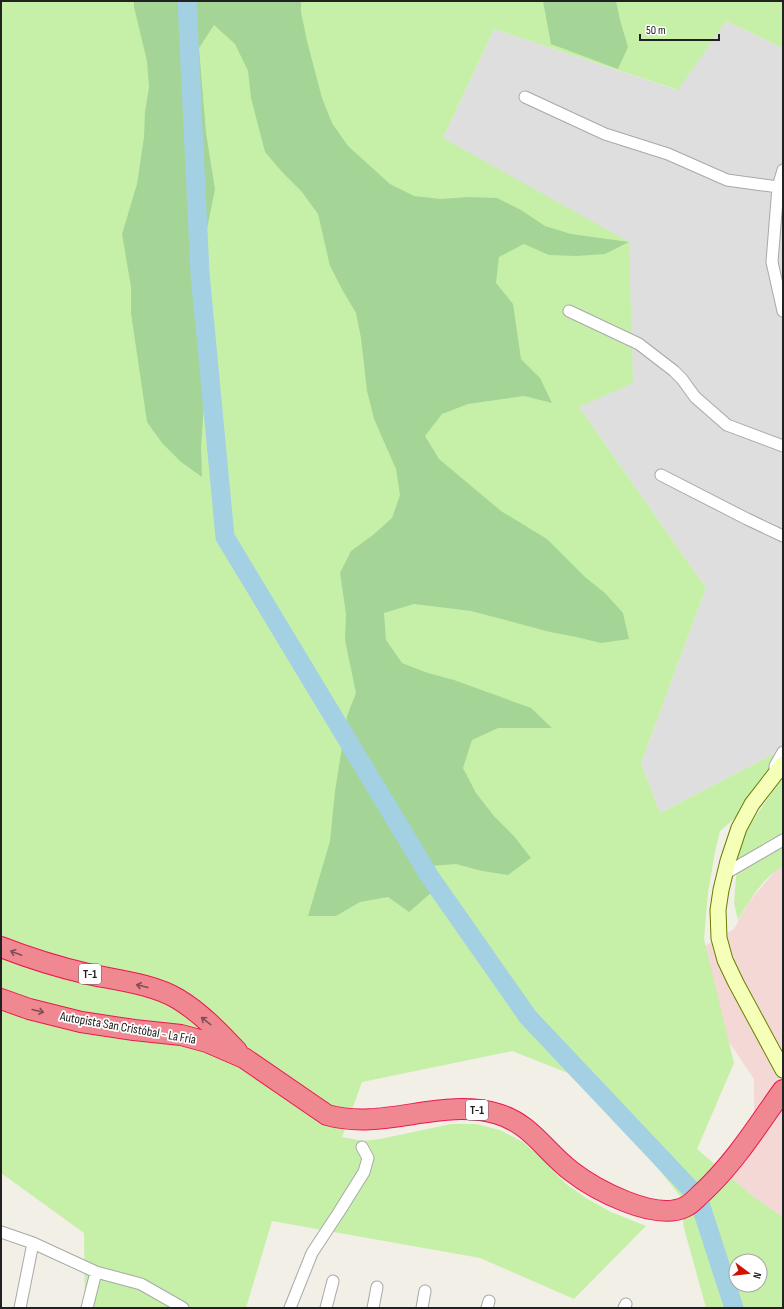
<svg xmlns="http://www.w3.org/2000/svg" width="784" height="1309" font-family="'Sofia Sans Condensed',sans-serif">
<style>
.residential{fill:#dfdede}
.commercial{fill:#f4d8d5}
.grass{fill:#c6f0a8;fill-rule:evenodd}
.forest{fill:#a4d597}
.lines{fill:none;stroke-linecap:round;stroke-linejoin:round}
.river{stroke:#a3d0e3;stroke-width:19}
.street-casing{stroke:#a8a8a8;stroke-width:13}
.secondary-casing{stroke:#677f00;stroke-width:17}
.highway-casing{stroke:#ec174f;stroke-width:22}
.street{stroke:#fff;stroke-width:11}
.secondary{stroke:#f5ffb7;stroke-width:15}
.highway{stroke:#f08892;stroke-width:20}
.oneway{stroke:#7e4f54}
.labels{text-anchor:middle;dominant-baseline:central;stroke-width:3.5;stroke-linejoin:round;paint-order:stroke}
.shield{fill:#fff;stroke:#646464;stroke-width:1}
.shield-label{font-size:12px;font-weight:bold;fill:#212121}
.street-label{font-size:13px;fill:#212121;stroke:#fff}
</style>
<rect width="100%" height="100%" fill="#f2efe6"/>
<path class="residential" d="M726 21 783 48V749L660 813 641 763 706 588 579 407 443 138 494 29 677 90Z"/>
<path class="commercial" d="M783 867V1217L755 1198 718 1167 748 1129 754 1111V1079L719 1027 703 947 734 929 748 903 776 870Z"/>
<path class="grass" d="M1 1H783V48L726 21 678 90 494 29 443 138 629 242 633 383 579 407 706 588 641 763 660 813 783 749 777 782 720 831 715 852 708 893 704 939 734 1063 697 1149 755 1198 783 1217V1308H706L684 1228 680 1196 588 1081 512 1051 362 1082 342 1137 363 1141 380 1139 451 1124H476L500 1130 523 1142 540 1157 565 1183 586 1198 611 1212 646 1226 574 1299 480 1258 272 1221 246 1308H85L84 1233 1 1173ZM736 1261H760V1285H736Z
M783 755V867C766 873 747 904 738 920L734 903 739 841 779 782 776 777Z"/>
<path class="forest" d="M134 1H301V12L307 41 322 98 332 123 348 146 390 184 414 196 441 199 468 197 497 198 521 210 545 226 571 234 629 242 605 254 576 256 549 255 524 244 499 257 496 283 513 304 521 359 540 378 552 403 524 396 468 404 442 414 425 436 439 459 501 511 547 539 585 577 605 593 623 613 629 639 601 643 576 637 550 632 471 611 414 604 384 613 386 640 402 663 428 673 454 680 531 708 552 728H498L472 740 463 768 476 793 494 816 514 836 531 858 508 875 482 871 456 864 429 866 432 892 409 912 388 897 360 902 336 916H308L330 841 335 791 347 716 356 693 345 640 346 614 340 573 351 551 373 535 392 518 400 495 396 469 374 419 367 391 361 338 356 313 343 291 330 266 318 214 302 192 283 173 265 152 251 98 248 71 235 44 214 25 199 48 206 133 215 189 204 244 196 302 207 360 201 448 202 477 181 462 162 443 147 422 131 313V287L122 234 137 184 144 137 145 112 149 87 147 61 134 7Z
M543 1H616L620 20 628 47 618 69 551 44Z"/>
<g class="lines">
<path class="river" d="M187 1 200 273 225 537 430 877 528 1017 698 1197 734 1308"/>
<g class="street-casing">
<path id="street" d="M525 97 605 134 668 154 727 180 778 187
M783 170 778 187 772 262 783 311
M569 311 639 344 674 371 682 379 695 397 727 425 783 446
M661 475 747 519 783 536
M775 769V766L783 752
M726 873 783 840
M1 1232 33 1243 96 1272 141 1284 183 1308
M20 1308 33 1243
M87 1308 96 1272
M290 1308 312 1253 339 1212 364 1172 368 1158 362 1147
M326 1308 333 1281
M373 1308 377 1287
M422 1308 425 1291
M487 1308 489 1301
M624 1308 626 1304"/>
</g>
<g class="secondary-casing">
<path id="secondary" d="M783 764 752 804 739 828 728 861 721 890 718 910 719 938 725 960 736 983 783 1070"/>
</g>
<g class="highway-casing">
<path id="highway" d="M1 947C29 958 58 967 88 974 116 980 153 984 178 999 201 1013 219 1032 237 1051
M1 999 29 1009 81 1022 134 1030 181 1035 207 1042 244 1058 327 1115C384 1131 441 1097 498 1114 531 1124 545 1151 571 1171 594 1189 655 1222 685 1207 692 1204 697 1197 703 1192 735 1162 758 1125 783 1090"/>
</g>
<use href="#street" class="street"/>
<use href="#secondary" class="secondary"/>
<use href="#highway" class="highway"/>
</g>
<defs><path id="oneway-shaft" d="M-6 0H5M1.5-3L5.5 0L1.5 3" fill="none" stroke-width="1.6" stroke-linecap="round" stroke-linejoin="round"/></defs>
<g class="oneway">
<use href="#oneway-shaft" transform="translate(16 953) rotate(-159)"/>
<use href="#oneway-shaft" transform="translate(142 986) rotate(-166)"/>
<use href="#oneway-shaft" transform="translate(38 1011) rotate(14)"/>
<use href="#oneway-shaft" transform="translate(206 1021) rotate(-142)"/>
</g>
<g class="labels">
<g class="shield">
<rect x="79" y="964" width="22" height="20" rx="3"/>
<rect x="466" y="1100" width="22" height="20" rx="3"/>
</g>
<g class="shield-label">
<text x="90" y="974">T-1</text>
<text x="477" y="1110">T-1</text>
</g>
<g class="street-label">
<text transform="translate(128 1028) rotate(10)">Autopista San Cristóbal - La Fría</text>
</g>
</g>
<rect width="784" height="1309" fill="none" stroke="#212121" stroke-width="4"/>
<g transform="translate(748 1273) rotate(105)"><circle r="19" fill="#ffffff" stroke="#a6a6a6"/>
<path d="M0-3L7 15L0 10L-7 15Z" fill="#d11100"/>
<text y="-6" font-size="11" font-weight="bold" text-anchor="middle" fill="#212121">N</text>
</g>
<path d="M640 34v6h79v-6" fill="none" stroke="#212121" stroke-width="2"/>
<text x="646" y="34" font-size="12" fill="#212121" stroke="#ffffff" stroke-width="3" paint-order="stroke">50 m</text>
</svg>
